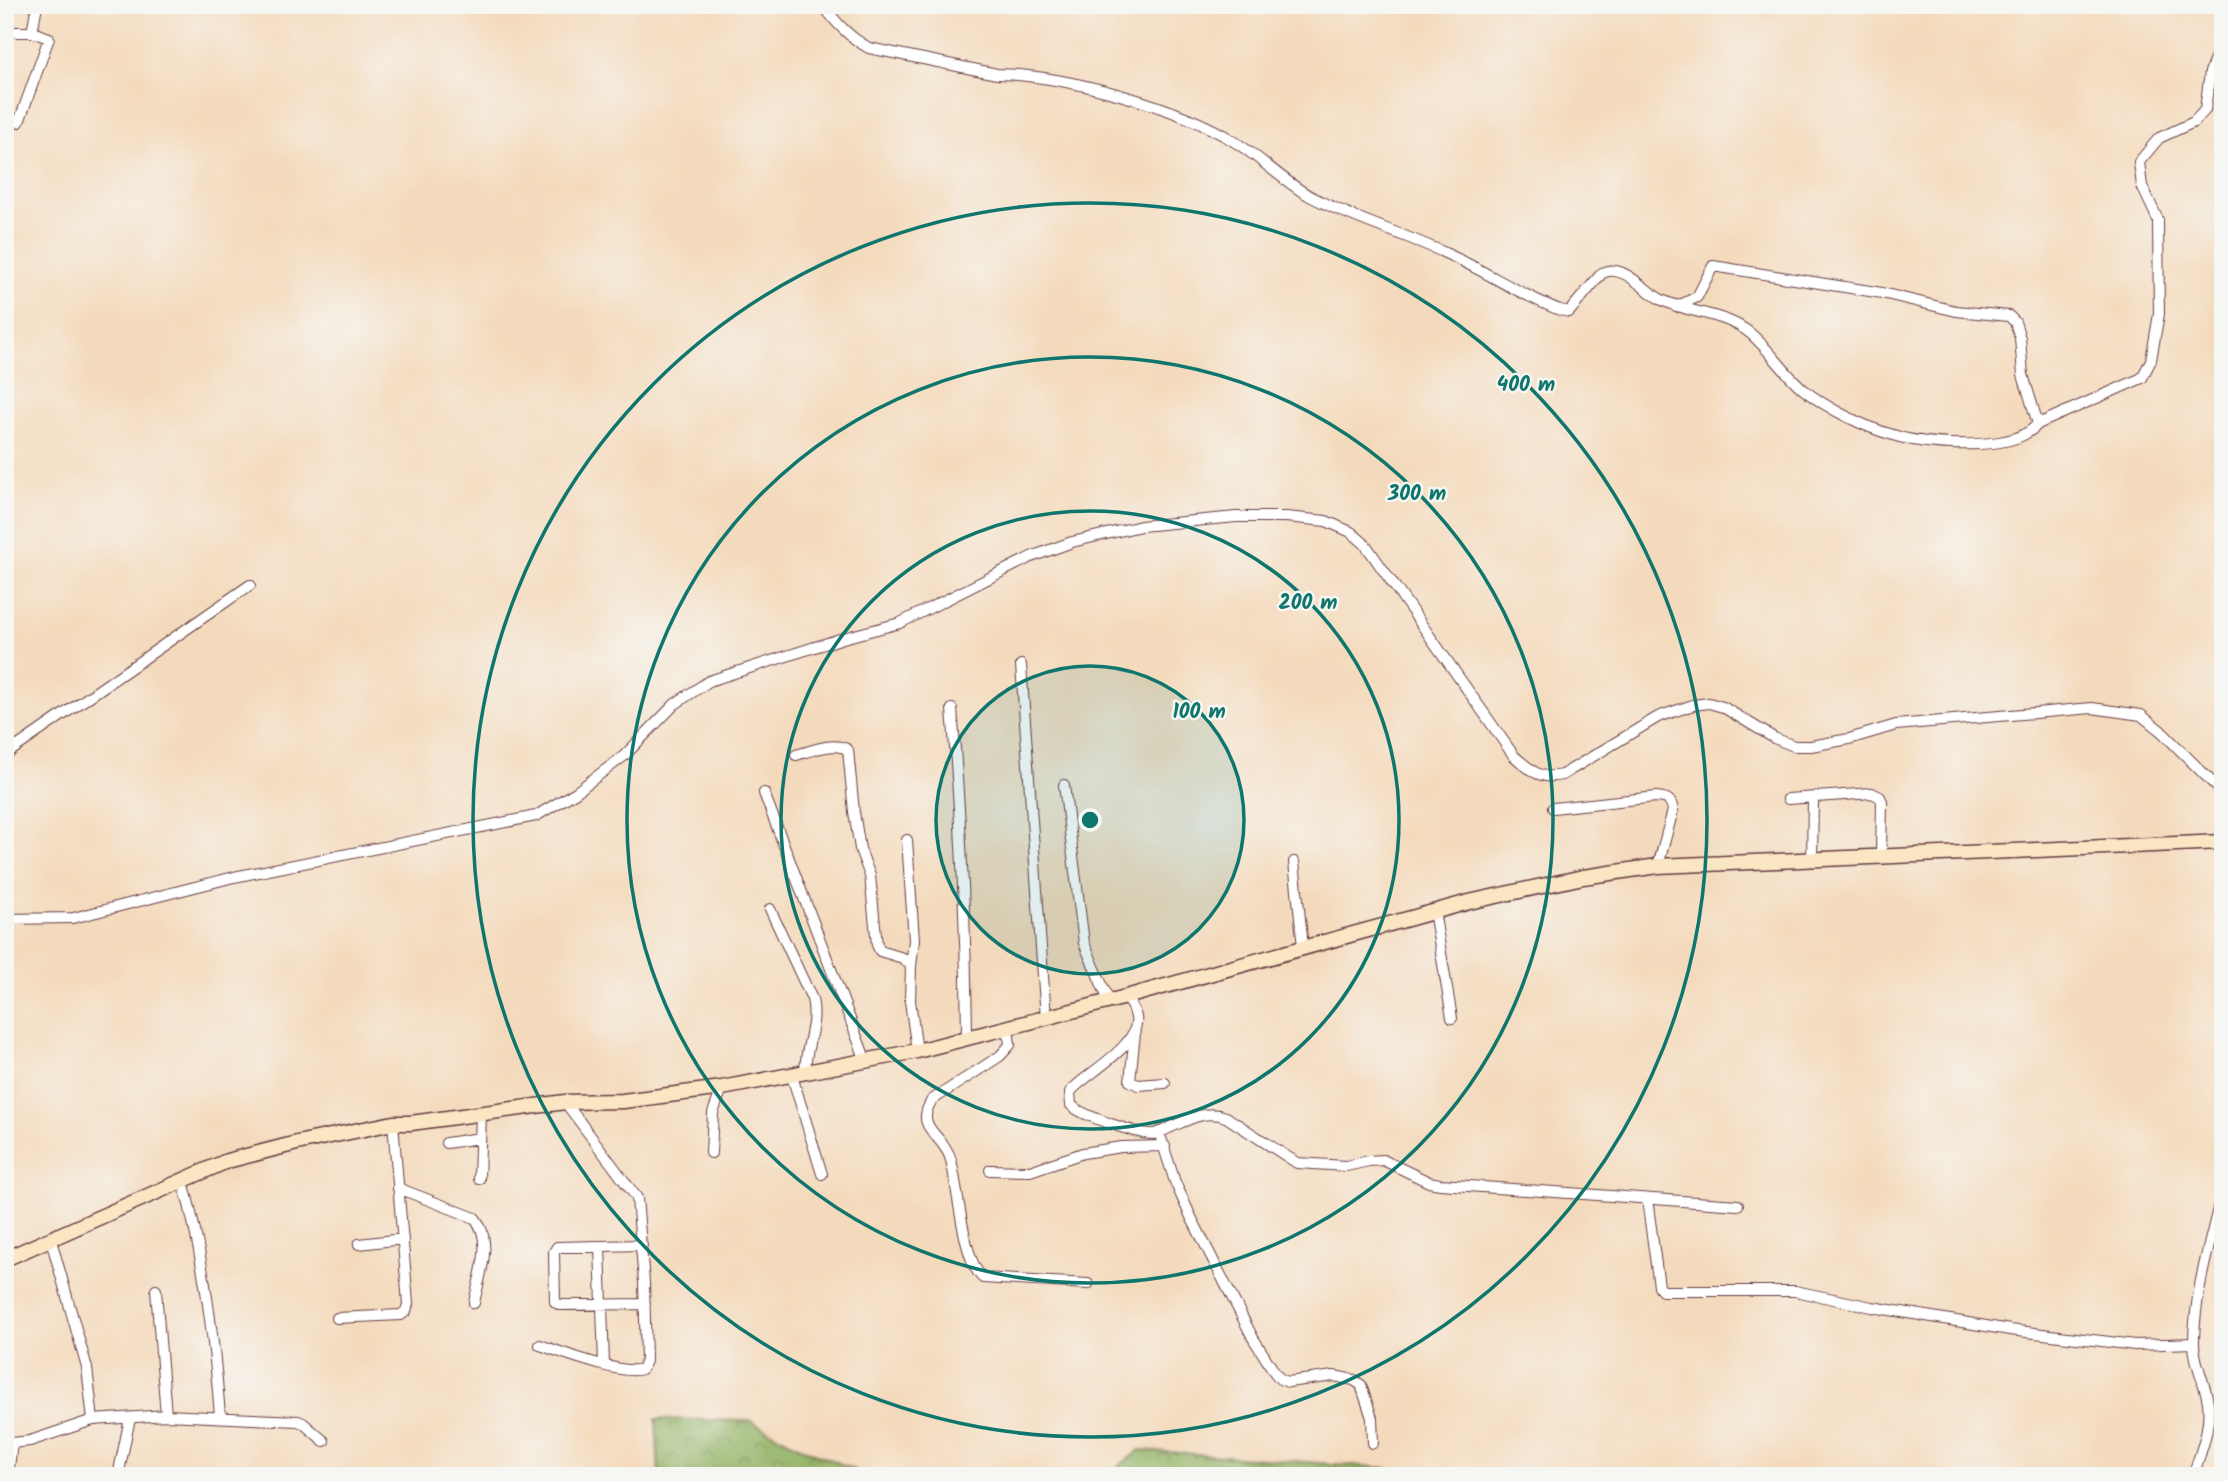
<svg xmlns="http://www.w3.org/2000/svg" width="2228" height="1481" font-family="Kalam,sans-serif">
<style>
.forest{fill:url(#forest-crowns);stroke:#706a49;stroke-width:2}
.lines{fill:none;stroke-linecap:round;stroke-linejoin:round}
.street-casing{stroke:#643b41;stroke-width:12}
.secondary-casing{stroke:#643b41;stroke-width:17}
.street{stroke:#fff;stroke-width:10}
.secondary{stroke:#fbe6c4;stroke-width:14}
.ring{fill:none;stroke:#0f766e;stroke-width:3.5}
.centre{fill:#0f766e;stroke:#f6f6f2;stroke-width:3.5}
.ring-label{font-size:21px;text-anchor:middle;font-weight:bold;fill:#0f766e;stroke:#f6f6f2;stroke-width:5;stroke-linejoin:round;paint-order:stroke}
</style>
<defs>
<pattern id="forest-crowns" width="20" height="18" patternUnits="userSpaceOnUse" patternTransform="scale(1.75)"><rect width="20" height="18" fill="#95b467"/><path d="M2 6a3 3 0 1 1 6 0M12 15a3 3 0 1 1 6 0" fill="none" stroke="#7c9255"/></pattern>
</defs>
<rect width="100%" height="100%" fill="#f6f6f2"/>
<filter id="ink" filterUnits="userSpaceOnUse"><feTurbulence type="fractalNoise" baseFrequency=".0143" numOctaves="2"/><feDisplacementMap in="SourceGraphic" scale="14" xChannelSelector="R" yChannelSelector="G"/><feConvolveMatrix kernelMatrix="1 2 1 2 8 2 1 2 1" color-interpolation-filters="sRGB"/></filter>
<filter id="wash" filterUnits="userSpaceOnUse"><feTurbulence type="fractalNoise" baseFrequency=".00686" numOctaves="4" result="noise"/><feDisplacementMap in="SourceGraphic" scale="28" xChannelSelector="R" yChannelSelector="G"/><feGaussianBlur stdDeviation="1.57" result="paint"/><feColorMatrix in="noise" values="0 0 0 0 0 0 0 0 0 0 0 0 0 0 0 0 0 1.4 0 .05"/><feComposite in="paint" operator="in"/></filter>
<g filter="url(#wash)">
<rect width="100%" height="100%" fill="#f4dabc"/>
<path class="forest" d="M656 1419 750 1421 796 1445 868 1476H659Z
M1140 1450 1387 1468 1399 1476H1106Z"/>
</g>
<g filter="url(#ink)">
<g class="lines">
<g class="street-casing">
<path id="street" d="M823 5C836 23 849 37 869 48L997 74C1064 75 1178 106 1235 142 1261 158 1282 180 1308 195 1352 219 1400 232 1445 253 1484 270 1520 295 1560 310L1569 312 1602 273C1623 262 1645 292 1662 300 1691 314 1727 313 1751 334 1770 350 1784 373 1803 389 1826 408 1864 427 1893 435 1924 445 1996 450 2025 434 2029 432 2034 428 2038 424L2142 378 2151 360 2159 314 2158 220 2142 186 2139 162 2159 138 2194 122 2205 110 2210 72 2223 38
M5 32H32L49 38 19 122
M32 32 37 5
M1676 307 1697 297 1713 266 1882 293 1956 311 2009 316 2015 322 2020 338 2023 375 2038 424
M1021 665 1046 1018
M952 709C961 819 966 927 967 1038
M5 755 250 585
M796 755C811 751 834 741 848 750L854 812 860 849 870 876 877 945 880 951 903 958 911 966 910 1001 917 1051
M1064 785 1084 943 1109 1001
M764 793 866 1061
M1788 799 1872 793 1880 797 1882 802 1881 856
M1553 808 1656 797C1667 798 1671 799 1673 810L1658 866
M907 840 914 940 911 966
M1812 861 1813 798
M1294 862 1303 947
M770 909 812 999C818 1026 805 1045 805 1073
M1434 911 1452 1018
M5 919 73 918 234 877 536 816 576 792 624 756 675 704 709 681 843 638 900 623 1031 557 1072 542 1141 526 1236 517H1286L1326 521 1351 532 1365 544 1514 756C1531 770 1538 780 1562 775L1658 717 1693 705 1709 703 1723 707 1774 738 1794 746H1811L1849 739 1896 725 2092 708 2141 715 2161 731 2223 793
M1126 997C1129 1003 1135 1011 1136 1017 1141 1046 1086 1073 1070 1092L1071 1105C1082 1116 1137 1134 1153 1134 1158 1134 1164 1130 1169 1128 1187 1120 1206 1109 1226 1117L1297 1163 1346 1166 1369 1161 1383 1160 1429 1182 1440 1184 1738 1205
M1008 1027 1010 1045 1000 1056 932 1100C913 1129 944 1134 951 1160 958 1187 963 1262 983 1278L1088 1284
M1135 1033 1130 1081 1138 1085 1165 1083
M792 1076 822 1174
M1159 1132 1175 1182 1191 1217 1253 1338 1275 1373 1280 1379 1288 1382 1334 1376 1354 1380 1361 1385 1372 1418 1373 1443
M446 1143 480 1138
M711 1153 713 1113 722 1088
M990 1170 1030 1171 1083 1153 1121 1147 1165 1146
M479 1179 481 1113
M183 1181C204 1258 214 1336 220 1416
M398 1188 475 1218C494 1242 479 1276 474 1303
M1647 1199 1659 1286 1662 1291H1795L1872 1307 2010 1330 2135 1345 2194 1343
M51 1240 87 1368 93 1420
M359 1244 403 1239
M642 1245 557 1247 554 1252 555 1302 560 1305 645 1304
M600 1246 604 1365
M156 1290 166 1415
M337 1318 401 1315 406 1311 408 1304 393 1123
M540 1345C561 1352 624 1376 642 1369L646 1361 644 1282 637 1198 565 1102
M5 1441 12 1443 30 1441 93 1420 166 1415 298 1421 303 1423 324 1441
M8 1476 12 1443
M118 1476 130 1418
M2193 1476C2201 1451 2213 1423 2207 1397 2203 1378 2193 1359 2194 1340 2195 1287 2212 1238 2223 1187"/>
</g>
<g class="secondary-casing">
<path id="secondary" d="M5 1259 227 1161 297 1143 393 1123H411L565 1102 623 1101 722 1088 917 1051 1126 997 1469 902 1583 877 1658 866 2223 842"/>
</g>
<use href="#street" class="street"/>
<use href="#secondary" class="secondary"/>
</g>
</g>
<circle cx="1090" cy="820" r="154" fill="#0f766e" fill-opacity=".12"/>
<g class="ring">
<circle cx="1090" cy="820" r="154"/>
<circle cx="1090" cy="820" r="309"/>
<circle cx="1090" cy="820" r="463"/>
<circle cx="1090" cy="820" r="617"/>
</g>
<circle cx="1090" cy="820" r="10" class="centre"/>
<g class="ring-label">
<text x="1526" y="391">400 m</text>
<text x="1417" y="500">300 m</text>
<text x="1308" y="609">200 m</text>
<text x="1199" y="718">100 m</text>
</g>
<rect width="2228" height="1481" fill="none" stroke="#f6f6f2" stroke-width="28"/>
</svg>
